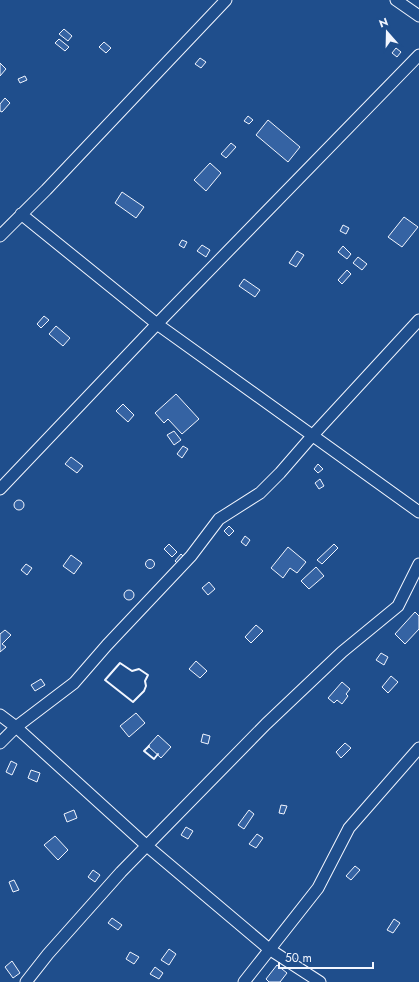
<svg xmlns="http://www.w3.org/2000/svg" width="419" height="982" font-family="Jost,sans-serif">
<style>
.building{fill:#3563a3;stroke:#f2f6ff}
.lines{fill:none;stroke-linecap:round;stroke-linejoin:round}
.street-casing{stroke:#f2f6ff;stroke-width:13}
.street{stroke:#1f4e8c;stroke-width:11}
.wall{stroke:#f2f6ff;stroke-width:2}
</style>
<rect width="100%" height="100%" fill="#1f4e8c"/>
<path class="building" d="M64 29 72 36 68 41 59 34Z
M59 39 69 47 65 51 55 43Z
M104 42 111 48 106 53 99 47Z
M396 48 401 52 397 57 392 53Z
M200 58 206 62 201 68 195 64Z
M0 63 6 69 0 76Z
M25 76 27 80 20 83 18 79Z
M5 98 10 103 2 112 0 111V104Z
M248 116 253 120 249 124 244 121Z
M268 120 300 147 288 162 256 135Z
M231 143 236 147 226 158 221 154Z
M210 163 221 173 206 191 194 180Z
M122 192 144 207 136 218 115 203Z
M404 217 418 227 402 247 388 237Z
M343 225 349 228 346 234 340 231Z
M182 240 187 242 184 248 179 245Z
M202 245 210 250 206 257 197 251Z
M343 246 351 254 347 259 338 252Z
M297 251 304 255 296 267 289 263Z
M358 257 367 264 362 270 353 263Z
M347 270 351 274 342 284 338 280Z
M244 279 260 290 255 297 239 286Z
M44 316 49 320 41 328 37 324Z
M56 326 70 338 63 346 49 334Z
M176 394 199 419 182 434 168 419 164 423 155 413Z
M123 404 134 415 128 422 116 411Z
M174 431 181 440 174 445 167 435Z
M183 446 188 449 182 458 177 454Z
M71 457 83 466 77 473 65 464Z
M318 464 323 469 318 473 314 469Z
M320 479 324 486 319 489 315 483Z
M14 505a5 5 0 1 1 10 0a5 5 0 1 1-10 0Z
M229 526 234 531 229 536 224 531Z
M245 536 250 540 246 546 241 542Z
M169 544 177 552 172 557 164 549Z
M334 544 338 548 322 564 317 560Z
M288 547 306 562 297 573 290 568 283 578 271 568Z
M181 554 185 558 179 565 175 561Z
M71 555 82 563 74 574 63 566Z
M145.5 564a4.5 4.5 0 1 1 9 0a4.5 4.5 0 1 1-9 0Z
M26 564 32 568 27 575 21 570Z
M316 567 324 576 309 589 301 581Z
M209 582 215 589 208 595 202 588Z
M124 595a5 5 0 1 1 10 0a5 5 0 1 1-10 0Z
M415 612 419 616V629L405 644 395 634Z
M256 625 263 631 251 643 245 637Z
M5 630 11 635 2 644 6 647 0 652V634Z
M381 653 388 657 384 665 376 660Z
M196 661 207 671 200 678 189 669Z
M391 676 398 682 388 693 382 687Z
M41 679 45 685 35 691 31 685Z
M342 682 350 689 346 694 348 696 342 704 337 700 334 703 328 698Z
M136 713 145 723 129 737 120 726Z
M203 734 210 736 208 744 201 742Z
M158 735 171 747 161 758 148 746Z
M345 743 351 748 341 758 336 752Z
M11 761 17 764 12 775 6 772Z
M31 770 40 773 37 782 28 778Z
M281 805 287 806 284 814 279 813Z
M74 810 77 818 67 822 64 814Z
M249 810 254 814 244 829 238 825Z
M186 827 193 831 188 839 181 835Z
M257 834 263 838 256 848 249 844Z
M55 836 68 850 58 860 44 845Z
M355 866 360 870 351 880 346 876Z
M93 870 100 875 95 882 88 877Z
M14 880 19 890 13 892 9 882Z
M112 918 122 925 118 930 108 923Z
M394 919 400 923 393 933 387 930Z
M169 949 176 954 169 965 161 960Z
M130 952 139 957 134 964 126 959Z
M12 961 20 973 13 978 5 967Z
M277 965 287 973 280 982H269L266 979Z
M155 967 163 973 159 979 150 974Z"/>
<g class="lines">
<g class="street-casing">
<path id="street" d="M396 0 419 16
M21 214 157 324 419 512
M0 236 46 190 226 0
M0 489 157 324 419 55
M0 715 16 727 147 846 269 949 320 982
M0 743 16 727 74 683 107 645 191 556 219 519 260 493 280 473 313 435 419 320
M26 982 48 954 121 872 266 724 342 652 398 606 419 564
M244 982 318 888 349 828 419 748"/>
</g>
<use href="#street" class="street"/>
<path class="wall" d="M120 663 132 671 139 669 148 675 145 681 146 686 144 691 133 702 105 680Z
M149 746 144 751 154 759 158 754"/>
</g>
<g transform="translate(387 32) rotate(340)" stroke="#1f4e8c" stroke-width="3" paint-order="stroke">
<path d="M0-3L7 15L0 10L-7 15Z" fill="#f2f6ff"/>
<text y="-6" font-size="11" font-weight="bold" text-anchor="middle" fill="#f2f6ff">N</text>
</g>
<path d="M279 962v6h94v-6" fill="none" stroke="#f2f6ff" stroke-width="2"/>
<text x="285" y="962" font-size="12" fill="#f2f6ff" stroke="#1f4e8c" stroke-width="3" paint-order="stroke">50 m</text>
</svg>
